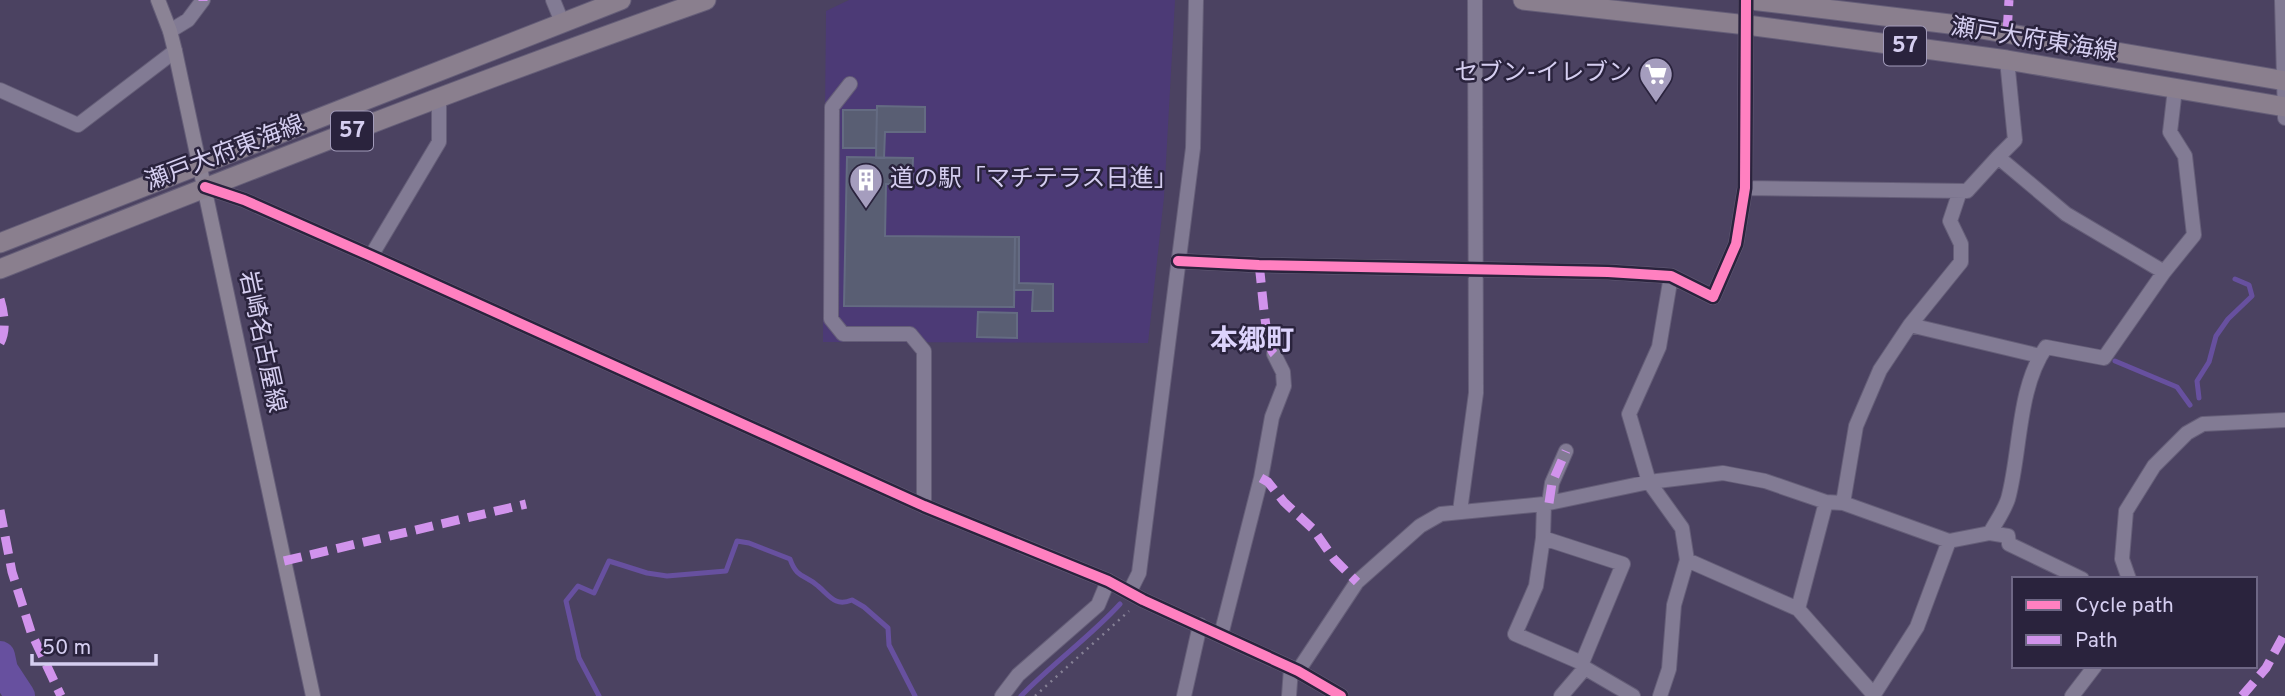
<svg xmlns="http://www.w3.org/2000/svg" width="2285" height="696" font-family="Overpass,'Noto Sans JP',sans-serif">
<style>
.built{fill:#4c3a76}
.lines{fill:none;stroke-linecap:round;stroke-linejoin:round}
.stream{stroke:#67509f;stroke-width:5}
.river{stroke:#67509f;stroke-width:30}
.building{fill:#595e73;stroke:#646b82;stroke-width:2}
.minor-casing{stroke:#655e78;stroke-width:16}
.tertiary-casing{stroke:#655e78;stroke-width:16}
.secondary-casing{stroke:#655e78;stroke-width:16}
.primary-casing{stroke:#655e78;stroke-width:21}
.path{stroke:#868196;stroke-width:2.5;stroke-dasharray:2 5;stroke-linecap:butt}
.minor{stroke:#827b94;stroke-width:14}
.tertiary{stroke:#827b94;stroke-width:14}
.secondary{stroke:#8b8395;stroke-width:14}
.primary{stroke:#8a7f8e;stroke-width:19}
.quiet{stroke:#d193ec;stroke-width:9;stroke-dasharray:18 9;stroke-linecap:butt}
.cycleway-casing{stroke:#2a233d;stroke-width:15}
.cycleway{stroke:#ff80c0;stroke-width:10}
.labels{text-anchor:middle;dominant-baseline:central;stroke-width:5;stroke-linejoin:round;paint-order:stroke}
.shield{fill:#2a233d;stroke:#a29bba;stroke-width:2}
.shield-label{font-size:23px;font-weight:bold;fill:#d5cef0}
.street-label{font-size:24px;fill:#d5cef0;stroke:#2a233d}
.poi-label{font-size:24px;fill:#d5cef0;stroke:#2a233d;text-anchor:end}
.quarter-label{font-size:28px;font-weight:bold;fill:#dcd3fc;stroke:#2a233d}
</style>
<rect width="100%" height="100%" fill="#4b4261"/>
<path class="built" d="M849 0H1175L1164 197 1148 343 823 342 826 11Z"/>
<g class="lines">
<path class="stream" d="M2115 361 2177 387 2190 405
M2199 398 2197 381 2209 362 2216 336 2228 319 2252 296 2249 285 2235 279
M599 696 579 658 566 601 578 586 594 593 609 561 647 573 667 576 726 571 737 541 749 543 790 559C797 579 805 574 818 586 830 596 835 607 852 600L864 607 888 628 889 645 915 696
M1021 696C1053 663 1090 637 1120 604"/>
<path class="river" d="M0 656 3 670 20 696"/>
</g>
<path class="building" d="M877 106 925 107V132H885L884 158H876Z
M843 110H877L876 148H843Z
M847 157 913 158 912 184H886L885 236 1015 237 1014 307 844 306Z
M1015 237H1019V283L1053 284V311H1032L1033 290H1014Z
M978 312 1017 313V338L977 337Z"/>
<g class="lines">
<g class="minor-casing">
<path id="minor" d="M553 0 562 22
M170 31 188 20 203 0
M2007 60 2015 140 1998 157 2066 214 2164 272
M850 84 832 107 831 319 843 334H910L924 351V506
M0 90 78 125 175 51
M1745 188 1967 191 1998 157
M371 256 439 142V98
M1178 261 1259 265 1608 272 1671 276 1713 297 1736 244 1745 188 1746 0
M1910 325 2040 356
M1549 503 1552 483 1566 451
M1843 503 1856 426 1880 370 1910 325 1961 262V244L1950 221 1960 191
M1544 504 1543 538 1536 586 1515 634 1582 663 1585 668 1633 696
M1460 511 1476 393 1475 0
M1990 533C1996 522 2004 511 2008 499 2021 452 2017 389 2046 347L2104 358 2164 272 2194 235 2185 156 2170 132 2175 89
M1543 538 1623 564 1582 663
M1687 560 1798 609 1874 695
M2129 579 2122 559 2126 511 2154 466 2187 433 2203 424 2285 420
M1798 609 1826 502
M1221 635 1261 478 1272 417 1284 386 1283 372 1274 354
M1298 671 1357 582 1420 526 1441 514 1544 504 1649 482 1723 473 1765 481 1826 502 1843 503 1949 541
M1002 696 1018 675 1098 605 1108 581
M1184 696 1200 625
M1289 696 1291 668
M1561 696 1585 668
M1660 696 1669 669 1674 605 1687 560 1682 528 1649 482 1629 414 1659 347 1671 276
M1873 696 1917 627 1949 541 1990 533 2008 536 2009 544 2082 579
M2072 696 2095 666"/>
</g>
<g class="tertiary-casing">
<path id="tertiary" d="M2282 0 2285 118
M205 187 244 200 371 256 924 506 1108 581 1143 600 1298 671 1341 696
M1130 591 1139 573 1193 148 1196 0"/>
</g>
<g class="secondary-casing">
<path id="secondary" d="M158 0 170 31 175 51 313 696"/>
</g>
<g class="primary-casing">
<path id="primary" d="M1523 0 1747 25 2007 60 2285 107
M1751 0 1958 25 2285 81
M0 243 621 0
M0 269C234 176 468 84 706 0"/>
</g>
<path class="path" d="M1035 696 1129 611"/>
<use href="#minor" class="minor"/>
<use href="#tertiary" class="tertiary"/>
<use href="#secondary" class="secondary"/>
<use href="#primary" class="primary"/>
<path class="quiet" d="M203 0V1
M2007 33 2009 0
M1259 265C1262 283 1265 345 1274 354
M0 299C4 312 7 331 0 343
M1261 478 1268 482 1284 502 1313 529 1334 559 1357 582
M1549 503 1552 483 1566 451
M0 510 12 572 31 632 61 696
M284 561 526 504
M2242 696 2266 668 2285 633"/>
<g class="cycleway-casing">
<path id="cycleway" d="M205 187 244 200 371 256 924 506 1108 581 1143 600 1298 671 1341 696
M1178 261 1259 265 1608 272 1671 276 1713 297 1736 244 1745 188 1746 0"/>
</g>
<use href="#cycleway" class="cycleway"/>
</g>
<defs>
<g id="supermarket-pin" transform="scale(1.75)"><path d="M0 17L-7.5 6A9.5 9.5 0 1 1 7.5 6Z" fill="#a59dbe" stroke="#2a233d"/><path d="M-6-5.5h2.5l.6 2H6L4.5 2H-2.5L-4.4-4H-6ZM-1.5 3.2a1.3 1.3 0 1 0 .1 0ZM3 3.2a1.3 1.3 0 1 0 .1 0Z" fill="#fff"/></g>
<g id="building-pin" transform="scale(1.75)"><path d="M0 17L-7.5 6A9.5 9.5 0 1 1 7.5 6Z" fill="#a59dbe" stroke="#2a233d"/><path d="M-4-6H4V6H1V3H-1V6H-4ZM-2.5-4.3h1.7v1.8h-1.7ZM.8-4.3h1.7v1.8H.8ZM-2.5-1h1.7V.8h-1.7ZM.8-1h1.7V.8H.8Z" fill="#fff"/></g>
</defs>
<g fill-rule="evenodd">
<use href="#supermarket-pin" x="1656" y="74"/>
<use href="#building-pin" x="866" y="180"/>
</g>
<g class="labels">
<g class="shield">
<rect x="1884" y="26.5" width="42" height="39" rx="5"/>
<rect x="331" y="111.5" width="42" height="39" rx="5"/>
</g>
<g class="shield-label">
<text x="1905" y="46">57</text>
<text x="352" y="131">57</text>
</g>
<g class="street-label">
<text transform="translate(2034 41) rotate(9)">瀬戸大府東海線</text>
<text transform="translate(225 154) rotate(-21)">瀬戸大府東海線</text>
<text transform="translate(261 342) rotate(78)">岩崎名古屋線</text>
</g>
<g class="poi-label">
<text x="1632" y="74">セブン-イレブン</text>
<text x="890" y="180" text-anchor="start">道の駅「マチテラス日進」</text>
</g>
<g class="quarter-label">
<text x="1252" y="342">本郷町</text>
</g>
</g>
<rect x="2012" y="577" width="245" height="91" fill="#2a233d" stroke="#6e6785" stroke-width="2"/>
<rect x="2026" y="600" width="35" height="10" fill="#ff80c0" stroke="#6e6785" stroke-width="2"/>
<text x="2075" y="612" font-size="21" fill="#d5cef0">Cycle path</text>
<rect x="2026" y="635" width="35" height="10" fill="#d193ec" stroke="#6e6785" stroke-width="2"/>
<text x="2075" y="647" font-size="21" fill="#d5cef0">Path</text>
<path d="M32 654v10h124v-10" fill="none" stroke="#d5cef0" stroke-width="3.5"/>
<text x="42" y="654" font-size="21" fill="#d5cef0" stroke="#2a233d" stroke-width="5" paint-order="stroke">50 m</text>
</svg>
